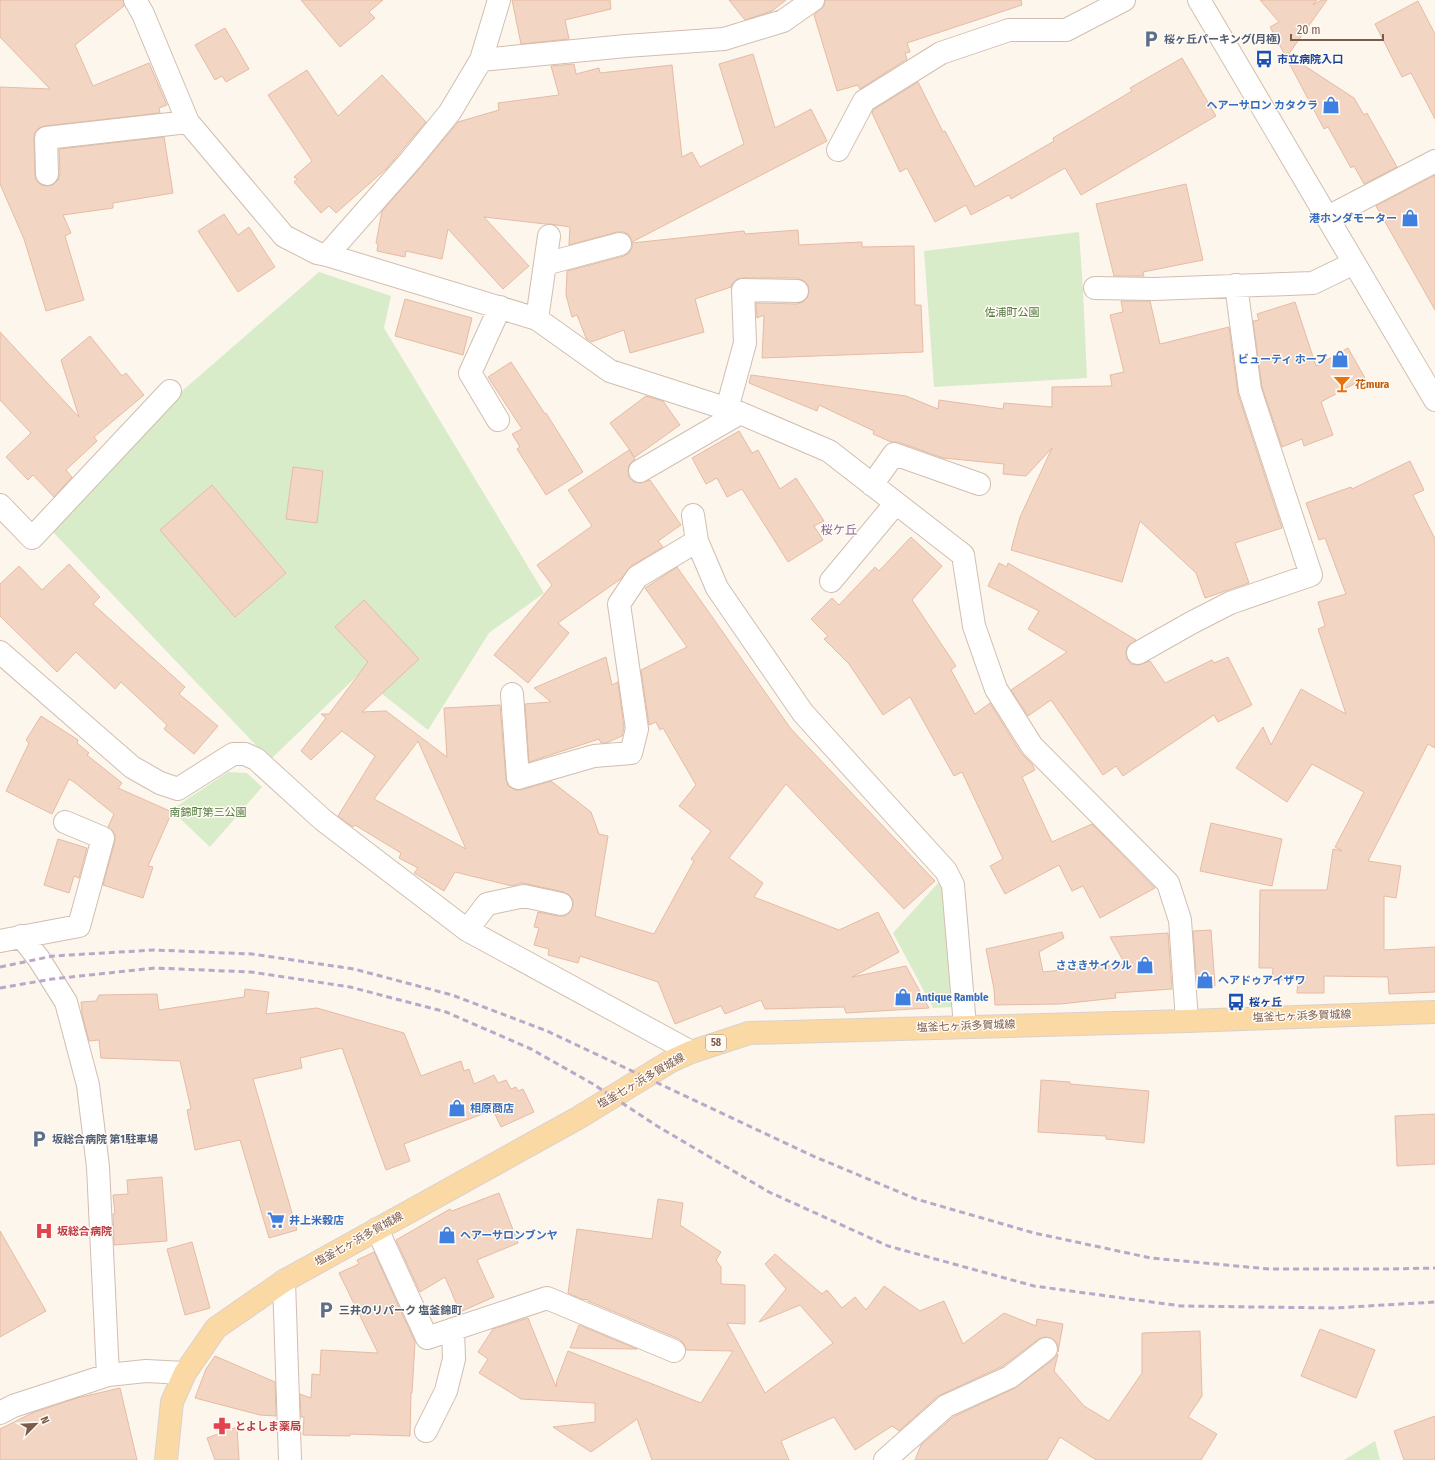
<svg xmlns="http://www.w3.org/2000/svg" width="1435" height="1460" font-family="'Fira Sans Condensed','Noto Sans JP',sans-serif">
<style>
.green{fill:#d8ecc9}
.building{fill:#f3d5c3;stroke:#e6bba3;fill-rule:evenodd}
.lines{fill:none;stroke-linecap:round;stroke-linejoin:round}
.minor-casing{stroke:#d1beb0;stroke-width:24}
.tertiary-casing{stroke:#d1beb0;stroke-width:24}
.primary-casing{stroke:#dad1cd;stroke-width:24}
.minor{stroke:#fff;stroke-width:22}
.tertiary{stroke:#fff;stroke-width:22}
.primary{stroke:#fbd9a5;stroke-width:22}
.rail{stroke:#b9a8c9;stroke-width:3;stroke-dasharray:6 4;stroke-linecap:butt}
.labels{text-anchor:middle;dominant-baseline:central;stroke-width:3;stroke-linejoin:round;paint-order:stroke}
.shield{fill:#fffaf3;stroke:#a28b7f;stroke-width:1}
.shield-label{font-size:10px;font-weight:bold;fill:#7a5c4d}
.service-label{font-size:11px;font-weight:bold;fill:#4e5e75;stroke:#fffaf3;text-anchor:start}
.transit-label{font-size:11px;font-weight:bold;fill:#164399;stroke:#fffaf3;text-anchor:start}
.shop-label{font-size:11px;font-weight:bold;fill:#366cbe;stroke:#fffaf3;text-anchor:start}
.park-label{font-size:11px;fill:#537a41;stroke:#fffaf3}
.food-label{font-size:11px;font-weight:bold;fill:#c56008;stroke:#fffaf3;text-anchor:start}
.street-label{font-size:11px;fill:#7a5c4d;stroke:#fffaf3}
.health-label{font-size:11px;font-weight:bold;fill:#be3a42;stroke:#fffaf3;text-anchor:start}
.neighbourhood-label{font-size:12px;fill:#846695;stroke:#fffaf3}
</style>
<rect width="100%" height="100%" fill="#fdf6ec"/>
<path class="green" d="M1079 232 1083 289 1087 378 934 387 924 251Z
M319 272 391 296 384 328 544 593 489 633 428 730 358 675 270 760 53 532 174 398Z
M228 772 247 773 262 787 210 847 171 810Z
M939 882 943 886 954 1007 933 1008 893 933Z
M1375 1441 1380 1460H1344Z"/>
<path class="building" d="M0 0H123L124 6 75 45 93 86 149 63 167 105 159 108 160 113 45 126 39 128 35 132 34 138 35 175 36 180 41 185 47 186 53 185 58 180 60 174 59 149 164 137 173 193 113 203V208L63 215 71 233 65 236 84 300 46 311 24 239 0 184V87L50 89 0 37Z
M301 0H383L369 12 375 18 340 47Z
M512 0H610L611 9 565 20 569 39 521 44Z
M729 0H786L772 11 745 20Z
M825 0H1021L1022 5 907 43 910 52 905 53 907 59 860 89 858 85 837 91 814 15 824 6Z
M1260 0H1317L1313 5 1321 0H1327L1288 55 1354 98 1364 115 1367 113 1397 167 1364 184 1354 166 1351 168 1328 127 1324 129 1270 27 1279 22Z
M1418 1 1435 34V119L1411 73 1402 77 1375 24Z
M225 28 249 69 226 82 222 76 215 80 195 45Z
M753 54 775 128 811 109 827 141 632 242 629 235 624 232H617L569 245 570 227 550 224H545L484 217 529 266 503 289 448 229 442 259 406 251 405 257 377 251 378 244 376 243 382 211 419 169 458 122 499 110 498 103 559 95 551 66 574 64 576 74 599 68 600 73 672 65 682 157 692 152 700 167 744 144 719 64Z
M1182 58 1216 116 1081 195 1065 168 1011 199 1009 195 971 215 966 205 935 222 907 168 900 172 872 113 873 110 918 82 943 132 945 131 975 187 1054 141 1053 138 1132 91 1130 88Z
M307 70 338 116 382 75 426 122 386 169 336 213 329 206 321 213 294 182 297 179 294 177 312 161 268 95Z
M1435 175V310L1376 206Z
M1186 184 1203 260 1143 272 1144 276H1114L1096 204Z
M224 214 238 235 249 227 275 267 238 292 198 231Z
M798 230 799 245 862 242V247L914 246 915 305H921L923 352 762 358 764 315 757 318 756 303 797 304 803 302 807 298 809 292 808 285 804 281 797 278H743L737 279 732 284 731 287 695 299 704 332 630 353 624 330 591 342 586 338 577 315 572 317 566 295 567 271 624 256 629 253 632 248V243L744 231 745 234Z
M405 299 472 318 463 355 395 336Z
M1121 301H1150L1160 344 1229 327 1238 394 1282 528 1235 543 1249 583 1205 598 1196 573 1140 521 1122 582 1011 550 1020 517 1052 448 1026 476 1003 474 1004 464 943 458 898 442H891L873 434 874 431 819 405 817 411 749 383 751 375 906 396 938 409 939 400 1003 409 1004 403 1052 407V387L1112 386 1110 375 1124 372 1110 315 1123 312Z
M1295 302 1316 366 1348 348 1365 378 1321 402 1333 435 1304 446 1302 439 1282 447 1262 387 1253 321 1259 320 1257 314Z
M0 332 79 417 61 360 90 336 122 376 126 373 144 395 94 437 97 441 66 470 72 477 54 497 33 475 28 480 6 457 31 433 0 400Z
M511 362 545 414 546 413 583 472 546 495 517 449 520 447 512 434 522 429 488 377Z
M646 396 663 401 680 425 635 457 610 423Z
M739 431 752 453 758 450 780 489 796 478 824 521 814 526 823 540 788 562 742 489 727 497 717 478 706 484 692 458Z
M629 450 635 459 629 465 628 471 629 478 634 482 640 483 650 480 681 525 658 541 663 547 631 566 622 578 558 623 569 633 528 683 494 655 552 585 537 565 592 526 568 490Z
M1410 461 1424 490 1413 495 1435 539V748L1428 744 1368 861 1401 866 1396 898 1384 896V950L1435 947V992L1389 994 1388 977 1324 976V993H1297L1298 980H1272L1273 968H1259L1260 890H1327L1333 849 1342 851 1335 847 1364 792 1312 764 1287 802 1236 768 1263 727 1271 745 1301 689 1346 714 1318 629 1325 626 1318 602 1346 594 1325 538 1319 540 1306 503 1351 487 1352 489Z
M293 467 323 471 317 523 286 519Z
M212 485 286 573 235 617 160 530Z
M911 537 942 566 912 600 956 666 951 670 975 714 990 703 1021 753 1032 764 1035 770 1022 777 1052 842 1092 824 1155 888 1100 918 1083 886 1072 891 1059 865 1005 894 990 866 1003 859 962 772 954 776 910 697 883 715 849 664 824 639 828 636 811 619 832 598 839 605 875 567 879 571Z
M999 563 1007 567 1008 563 1136 640 1127 647 1126 653 1127 659 1131 664 1138 665 1150 661 1165 683 1212 660 1214 663 1228 657 1252 705 1218 722 1214 715 1123 776 1116 766 1103 775 1051 700 1028 716 1011 690 1067 652 1028 629 1039 611 988 586Z
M69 564 100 597 93 604 185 687 179 694 218 726 194 754 164 729 167 725 121 682 115 689 76 652 57 672 0 616V584L19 566 42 590Z
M677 567 791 729 935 881 904 909 786 784 729 858 763 883 754 897 839 930 878 912 899 952 852 977 906 966 929 1008 846 1013 844 1007 765 1009 761 1000 725 1014 721 1006 675 1024 658 982 580 956 578 963 548 955 549 949 534 945 539 928 534 927 538 912 558 916H565L570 912 573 906V900L569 895 564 892 522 883 512 886 455 872 444 891 414 873 418 868 399 858 401 853 355 825 353 827 338 816 375 756 342 731 311 760 301 751 326 718 321 714H329L368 662 335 627 364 600 419 659 362 712 386 711 447 757 444 708 500 705 506 779 508 786 515 790H521L551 781 591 812 599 834 608 836 595 916 654 934 694 861 691 859 711 831 679 806 696 785 663 728 660 730 656 722 649 725 641 670 687 647 645 588ZM418 741 466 849 374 799Z
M606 657 612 685 618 682 624 728 622 736 606 743H601L599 739 529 762 525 704 551 702 534 688Z
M41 716 78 740 77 743 89 753 87 755 122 783 118 788 172 812 148 866 153 867 143 898 103 885 115 841V835L112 830 108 827 114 814 74 782 69 779 52 814 6 791 29 743 26 740Z
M1211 823 1282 839 1272 886 1200 871Z
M58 839 87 848 79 878 74 876 69 893 44 885Z
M1211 930 1215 986 1197 987 1193 931Z
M1062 932 1064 938 1039 952 1043 972 1125 964 1110 937 1168 933 1172 989 1115 993 1116 998 1060 1004 995 1005 994 989 986 949Z
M245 989 269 992 266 1014 317 1008 404 1033 421 1076 461 1061 464 1071 469 1069 474 1084 494 1075 498 1083 506 1080 511 1089 516 1087 518 1091 523 1089 534 1112 501 1127 493 1110 404 1144 410 1161 386 1170 342 1048 300 1058 302 1068 253 1079 297 1230 269 1238 240 1140 195 1150 187 1110 191 1109 180 1061 101 1058 99 1040 89 1041 82 1014 81 1002 96 1001 99 995 157 994 159 1010 244 997Z
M1041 1080 1070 1082V1084L1149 1091 1144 1143 1106 1139V1136L1038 1132Z
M1435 1114V1164L1397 1166 1395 1116Z
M162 1177 167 1241 114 1245 113 1214H115L113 1195 128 1194 127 1180Z
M499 1193 518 1243 477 1260 494 1297 460 1312 445 1277 420 1292 396 1240 450 1209 452 1211Z
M658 1199 683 1203 680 1225 721 1252 716 1260 721 1267V1284L745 1285V1324L727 1323 765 1393 833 1343 800 1305 759 1322 786 1289 765 1264 775 1254 822 1294 827 1290 842 1308 855 1297 866 1310 884 1286 920 1311 944 1301 963 1344 1004 1313 1036 1326 1037 1319 1063 1324 1058 1352V1347L1056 1342 1051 1338 1045 1337 1039 1339 1003 1366 938 1396 899 1431 892 1426 855 1450 834 1417 781 1441 789 1460H652L637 1419 591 1452 553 1427 595 1422V1403L521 1399 479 1373 488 1359 478 1352 493 1329 528 1318 556 1387 557 1380 568 1351 701 1403 733 1351 686 1350 684 1344 679 1339 588 1301V1300L581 1299 568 1293 577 1229 652 1239Z
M0 1231 46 1311 0 1337Z
M192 1242 210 1308 185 1315 167 1249Z
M374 1252 415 1342 412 1393H411L410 1436 350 1434V1436L303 1435 304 1417H301L300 1394 311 1398 312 1374 320 1375 321 1350 378 1353 339 1273 359 1264 357 1260Z
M579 1325 637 1349 570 1348Z
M1320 1329 1375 1350 1356 1398 1301 1376Z
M1200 1331 1202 1396 1188 1417 1217 1434 1201 1460H1096L1060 1437 1047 1460H915L921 1445 953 1417 1015 1388 1054 1359 1058 1354 1054 1371 1084 1406 1109 1421 1142 1373V1333Z
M215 1356 275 1382 276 1416 260 1415 195 1398 206 1369Z
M120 1388 137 1460H0V1429L32 1413 77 1398Z
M1435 1416V1460H1404L1394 1431Z
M237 1427 239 1460H215L207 1438Z"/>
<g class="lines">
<g class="minor-casing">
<path id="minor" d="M135 0 143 14 188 122 284 236 317 253 327 255 537 319 610 371 740 413 829 451 963 555 974 626 996 689 1032 746 1168 883 1180 920 1187 1021
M481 60 626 46 724 39 783 21 813 0
M838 150 864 101 941 53 1009 30H1066L1124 0
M47 174 46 138 188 122
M1328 217 1435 161
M327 255 410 161 450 112 481 60 499 0
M545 264 620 244
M1095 288 1154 289 1313 283 1354 263
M537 319 549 236
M727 409 745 343 743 290 797 291
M498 420 470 373 500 307
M640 471 740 413
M872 485 894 454 979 484
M0 505 32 538 170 391
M693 515 697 541 717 588 803 713 946 871 953 885 965 1026
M831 581 896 503
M0 652 132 767 160 783 178 789 233 754H245L256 759 323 820 467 930 691 1052
M1138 653 1191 623 1230 603 1311 575 1250 390 1236 285
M512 694 518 778 594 756 631 753 637 729 619 604 637 577 697 541
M467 930 487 904 524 896 561 904
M21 936 39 959 66 1002 88 1085 98 1167 108 1375
M0 941 79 926 103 838 65 822
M377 1229 427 1338 547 1298 674 1351
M284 1281 290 1460
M0 1413 13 1406 108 1375 146 1371 185 1373
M426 1431 446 1391 454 1359 453 1329
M885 1460 946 1406 1010 1377 1046 1349"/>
</g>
<g class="tertiary-casing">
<path id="tertiary" d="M1199 0 1435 400"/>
</g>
<g class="primary-casing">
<path id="primary" d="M166 1460 172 1402 185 1373 216 1328 284 1281 578 1118 671 1061 691 1052 749 1033 1187 1021 1435 1012"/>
</g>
<use href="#minor" class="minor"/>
<use href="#tertiary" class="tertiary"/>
<use href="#primary" class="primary"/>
<path class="rail" d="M0 967 53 956 154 950 252 954 354 969 452 995 547 1031 813 1156 916 1199 1034 1233 1151 1258 1269 1269H1390L1435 1268
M0 988 52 979 155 968 251 972 350 987 446 1012 531 1049 593 1084 657 1126 769 1192 888 1246 1034 1286 1181 1306 1334 1308 1435 1302"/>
</g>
<defs>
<g id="parking-bare" transform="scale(1.38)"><path d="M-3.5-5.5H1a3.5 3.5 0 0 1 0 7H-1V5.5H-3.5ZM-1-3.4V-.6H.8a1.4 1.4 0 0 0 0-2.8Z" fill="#5c6f8a" stroke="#fffaf3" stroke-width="2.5" paint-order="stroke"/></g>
<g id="bus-bare" transform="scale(1.38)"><path d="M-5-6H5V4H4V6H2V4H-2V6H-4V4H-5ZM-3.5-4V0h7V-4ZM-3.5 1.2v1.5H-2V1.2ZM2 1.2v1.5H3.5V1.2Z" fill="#1a4fb4" stroke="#fffaf3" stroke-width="2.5" paint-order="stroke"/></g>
<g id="shop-bare" transform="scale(1.38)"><path d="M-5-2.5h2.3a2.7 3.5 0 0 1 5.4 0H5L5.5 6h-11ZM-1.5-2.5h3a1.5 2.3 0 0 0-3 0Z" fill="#3f7fe0" stroke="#fffaf3" stroke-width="2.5" paint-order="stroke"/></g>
<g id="bar-bare" transform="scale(1.38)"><path d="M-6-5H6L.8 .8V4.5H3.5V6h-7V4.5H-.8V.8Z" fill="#e8710a" stroke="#fffaf3" stroke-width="2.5" paint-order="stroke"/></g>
<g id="supermarket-bare" transform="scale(1.38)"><path d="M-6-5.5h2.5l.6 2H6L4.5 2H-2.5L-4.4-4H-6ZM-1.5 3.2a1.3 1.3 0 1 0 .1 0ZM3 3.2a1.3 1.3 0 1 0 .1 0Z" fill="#3f7fe0" stroke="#fffaf3" stroke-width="2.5" paint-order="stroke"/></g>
<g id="hospital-bare" transform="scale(1.38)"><path d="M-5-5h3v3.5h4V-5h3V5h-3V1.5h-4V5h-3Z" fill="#e0444e" stroke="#fffaf3" stroke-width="2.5" paint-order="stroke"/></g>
<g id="pharmacy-bare" transform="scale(1.38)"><path d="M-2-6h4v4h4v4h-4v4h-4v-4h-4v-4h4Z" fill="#e0444e" stroke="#fffaf3" stroke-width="2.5" paint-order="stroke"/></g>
</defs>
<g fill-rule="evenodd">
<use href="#parking-bare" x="1151" y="39"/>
<use href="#bus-bare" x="1264" y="59"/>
<use href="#shop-bare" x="1331" y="105"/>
<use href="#shop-bare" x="1410" y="218"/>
<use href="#shop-bare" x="1340" y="359"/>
<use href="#bar-bare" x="1342" y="384"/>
<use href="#shop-bare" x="1145" y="965"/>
<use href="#shop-bare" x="1205" y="980"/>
<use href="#shop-bare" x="903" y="997"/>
<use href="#bus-bare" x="1236" y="1002"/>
<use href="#shop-bare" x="457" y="1108"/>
<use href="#parking-bare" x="39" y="1139"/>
<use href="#supermarket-bare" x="276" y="1220"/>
<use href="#hospital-bare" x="44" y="1231"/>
<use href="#shop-bare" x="447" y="1235"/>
<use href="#parking-bare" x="326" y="1310"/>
<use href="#pharmacy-bare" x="222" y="1426"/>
</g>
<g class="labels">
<rect class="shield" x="706" y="1035" width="20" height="16" rx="3"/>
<g class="shield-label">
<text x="716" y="1043">58</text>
</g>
<g class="service-label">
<text x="1164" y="39">桜ヶ丘パーキング(月極)</text>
<text x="52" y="1139">坂総合病院 第1駐車場</text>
<text x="339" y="1310">三井のリパーク 塩釜錦町</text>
</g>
<g class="transit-label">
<text x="1277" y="59">市立病院入口</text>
<text x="1249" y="1002">桜ヶ丘</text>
</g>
<g class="shop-label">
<text x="1318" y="105" text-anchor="end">ヘアーサロン カタクラ</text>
<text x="1397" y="218" text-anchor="end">港ホンダモーター</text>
<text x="1327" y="359" text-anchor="end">ビューティ ホープ</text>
<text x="1132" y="965" text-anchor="end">ささきサイクル</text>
<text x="1218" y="980">ヘアドゥアイザワ</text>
<text x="916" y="997">Antique Ramble</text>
<text x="470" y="1108">相原商店</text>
<text x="289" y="1220">井上米穀店</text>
<text x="460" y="1235">ヘアーサロンブンヤ</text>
</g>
<g class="park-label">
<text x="1012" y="312">佐浦町公園</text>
<text x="208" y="812">南錦町第三公園</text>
</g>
<g class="food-label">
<text x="1355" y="384">花mura</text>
</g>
<g class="street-label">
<text transform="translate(1302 1016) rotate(-2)">塩釜七ヶ浜多賀城線</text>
<text transform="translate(966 1026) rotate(-2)">塩釜七ヶ浜多賀城線</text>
<text transform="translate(641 1081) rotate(-30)">塩釜七ヶ浜多賀城線</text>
<text transform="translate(359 1239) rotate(-29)">塩釜七ヶ浜多賀城線</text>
</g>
<g class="health-label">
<text x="57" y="1231">坂総合病院</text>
<text x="235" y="1426">とよしま薬局</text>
</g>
<g class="neighbourhood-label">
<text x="839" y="530">桜ケ丘</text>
</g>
</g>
<g transform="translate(36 1424) rotate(66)" stroke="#fffaf3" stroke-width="3" paint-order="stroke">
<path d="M0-3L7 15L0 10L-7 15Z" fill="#7a5c4d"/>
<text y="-6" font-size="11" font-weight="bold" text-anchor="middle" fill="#7a5c4d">N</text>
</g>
<path d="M1291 34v6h92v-6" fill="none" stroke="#7a5c4d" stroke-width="2"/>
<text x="1297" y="34" font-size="12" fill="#7a5c4d" stroke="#fffaf3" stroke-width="3" paint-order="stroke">20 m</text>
</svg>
